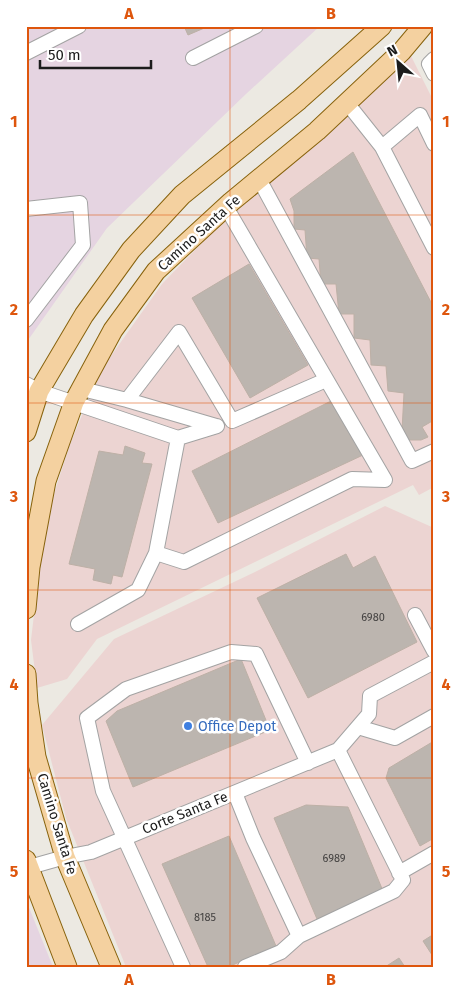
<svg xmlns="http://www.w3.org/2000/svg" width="460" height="993" font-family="'Fira Sans',sans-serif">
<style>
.commercial{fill:#ecd4d2}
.industrial{fill:#e5d4e1}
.building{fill:#bcb5af;stroke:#bdb0a6}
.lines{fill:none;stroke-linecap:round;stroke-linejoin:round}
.minor-casing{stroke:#a3a3a3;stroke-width:16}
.major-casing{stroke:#87620c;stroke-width:21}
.minor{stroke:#fff;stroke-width:14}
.major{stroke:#f4d1a0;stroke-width:19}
.grid{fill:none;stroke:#de560d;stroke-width:1;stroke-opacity:0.55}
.shop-dot{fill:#3f7fe0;stroke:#fff;stroke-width:2}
.labels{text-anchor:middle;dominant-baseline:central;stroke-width:5;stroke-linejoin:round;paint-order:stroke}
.number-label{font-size:11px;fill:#444241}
.street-label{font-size:14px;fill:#1c1c1c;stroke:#fff}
.shop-label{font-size:14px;fill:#366cbe;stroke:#fff;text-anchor:start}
.neatline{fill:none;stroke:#de560d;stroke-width:2}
.grid-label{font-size:16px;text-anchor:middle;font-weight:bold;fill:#de560d}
</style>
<rect width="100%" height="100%" fill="#ece9e2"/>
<path class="commercial" d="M410 54 434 102V487L419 495 413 485 97 639 67 679 37 688 31 640 45 522 70 444 101 370 162 284 223 221Z
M385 506 434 528V967H126L66 818 42 725 114 639 255 572Z"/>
<path class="industrial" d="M26 26H320L246 94 107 228 26 343Z
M26 900 53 967H26Z"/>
<path class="building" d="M184 26H209L188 35Z
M353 152 434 308V420L422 427 428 437 421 440H409L402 431 404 393 388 391 386 366 371 365 370 340 354 338V314H339L336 284H321L319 259 307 258 305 230 294 229V211L290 199Z
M249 264 308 365 250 398 192 298Z
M333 400 363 455 218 523 192 471Z
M125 446 145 453 142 463 152 464 122 577 113 575 111 584 93 580 95 569 69 564 99 451 123 455Z
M346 554 353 568 375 556 417 642 308 698 257 598Z
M241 659 270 730 133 787 106 721 117 711Z
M434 741V838L420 846 386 778 389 768Z
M306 805 348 807 383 891 317 919 274 818Z
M229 836 276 946 228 967H208L162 864Z
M434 934V958L423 941Z
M399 958 405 967H385Z"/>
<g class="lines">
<g class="minor-casing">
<path id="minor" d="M26 53 79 26
M193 58 256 26
M434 59 429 64 434 74
M347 103 382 147 434 248
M382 147 420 115 434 144
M259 179 412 461 434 451
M26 209 80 203 83 245 26 320
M26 384 39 391 178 438 156 553
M82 389 127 400 179 332 232 421 326 380
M127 400 216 426
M178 438 217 426
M415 615 434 651
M78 624 138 590 156 553 184 562 352 479 385 480 226 207
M358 727 395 738 434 716
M235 793 253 838 299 936 281 952 245 967
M26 868 65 857 91 852 338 750 369 714 370 696 434 662
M399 873 434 853
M299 936 394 891 403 880 338 750
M183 967 103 791 87 718 126 689 231 652 256 654 308 763"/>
</g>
<g class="major-casing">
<path id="major" d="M26 432 39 391 84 315 131 250 182 195 299 100 382 26
M26 609 30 567 46 481 74 402 113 330 156 271 231 202 317 131 402 51 423 26
M26 674 28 703 36 757 65 857 111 967
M26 860 67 967"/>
</g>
<use href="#minor" class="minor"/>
<use href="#major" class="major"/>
</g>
<path class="grid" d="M230 26V967M26 215H434M26 403H434M26 590H434M26 778H434"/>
<circle class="shop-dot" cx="188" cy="726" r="5"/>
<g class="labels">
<g class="number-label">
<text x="373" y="617">6980</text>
<text x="334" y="858">6989</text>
<text x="205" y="917">8185</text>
</g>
<g class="street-label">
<text transform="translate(199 233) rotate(-42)">Camino Santa Fe</text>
<text transform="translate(185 813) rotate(-22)">Corte Santa Fe</text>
<text transform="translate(57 824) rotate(73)">Camino Santa Fe</text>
</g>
<g class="shop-label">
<text x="198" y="726">Office Depot</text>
</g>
</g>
<rect width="460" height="993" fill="none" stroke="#ffffff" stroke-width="55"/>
<g transform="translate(398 62) rotate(333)" stroke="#ffffff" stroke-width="4" paint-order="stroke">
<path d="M0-4L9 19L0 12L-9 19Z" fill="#1c1c1c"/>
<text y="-8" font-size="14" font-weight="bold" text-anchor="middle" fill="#1c1c1c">N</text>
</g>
<path d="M40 60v8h111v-8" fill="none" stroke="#1c1c1c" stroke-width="2.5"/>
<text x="48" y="60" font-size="15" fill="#1c1c1c" stroke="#ffffff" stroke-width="4" paint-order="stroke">50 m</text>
<rect x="28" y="28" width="404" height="938" class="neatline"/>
<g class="grid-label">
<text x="129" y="19">A</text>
<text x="331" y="19">B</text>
<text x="14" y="127">1</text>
<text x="446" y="127">1</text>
<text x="14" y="315">2</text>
<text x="446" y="315">2</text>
<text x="14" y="502">3</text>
<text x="446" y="502">3</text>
<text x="14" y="690">4</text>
<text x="446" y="690">4</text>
<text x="14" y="877">5</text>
<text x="446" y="877">5</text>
<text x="129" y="985">A</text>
<text x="331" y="985">B</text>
</g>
</svg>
